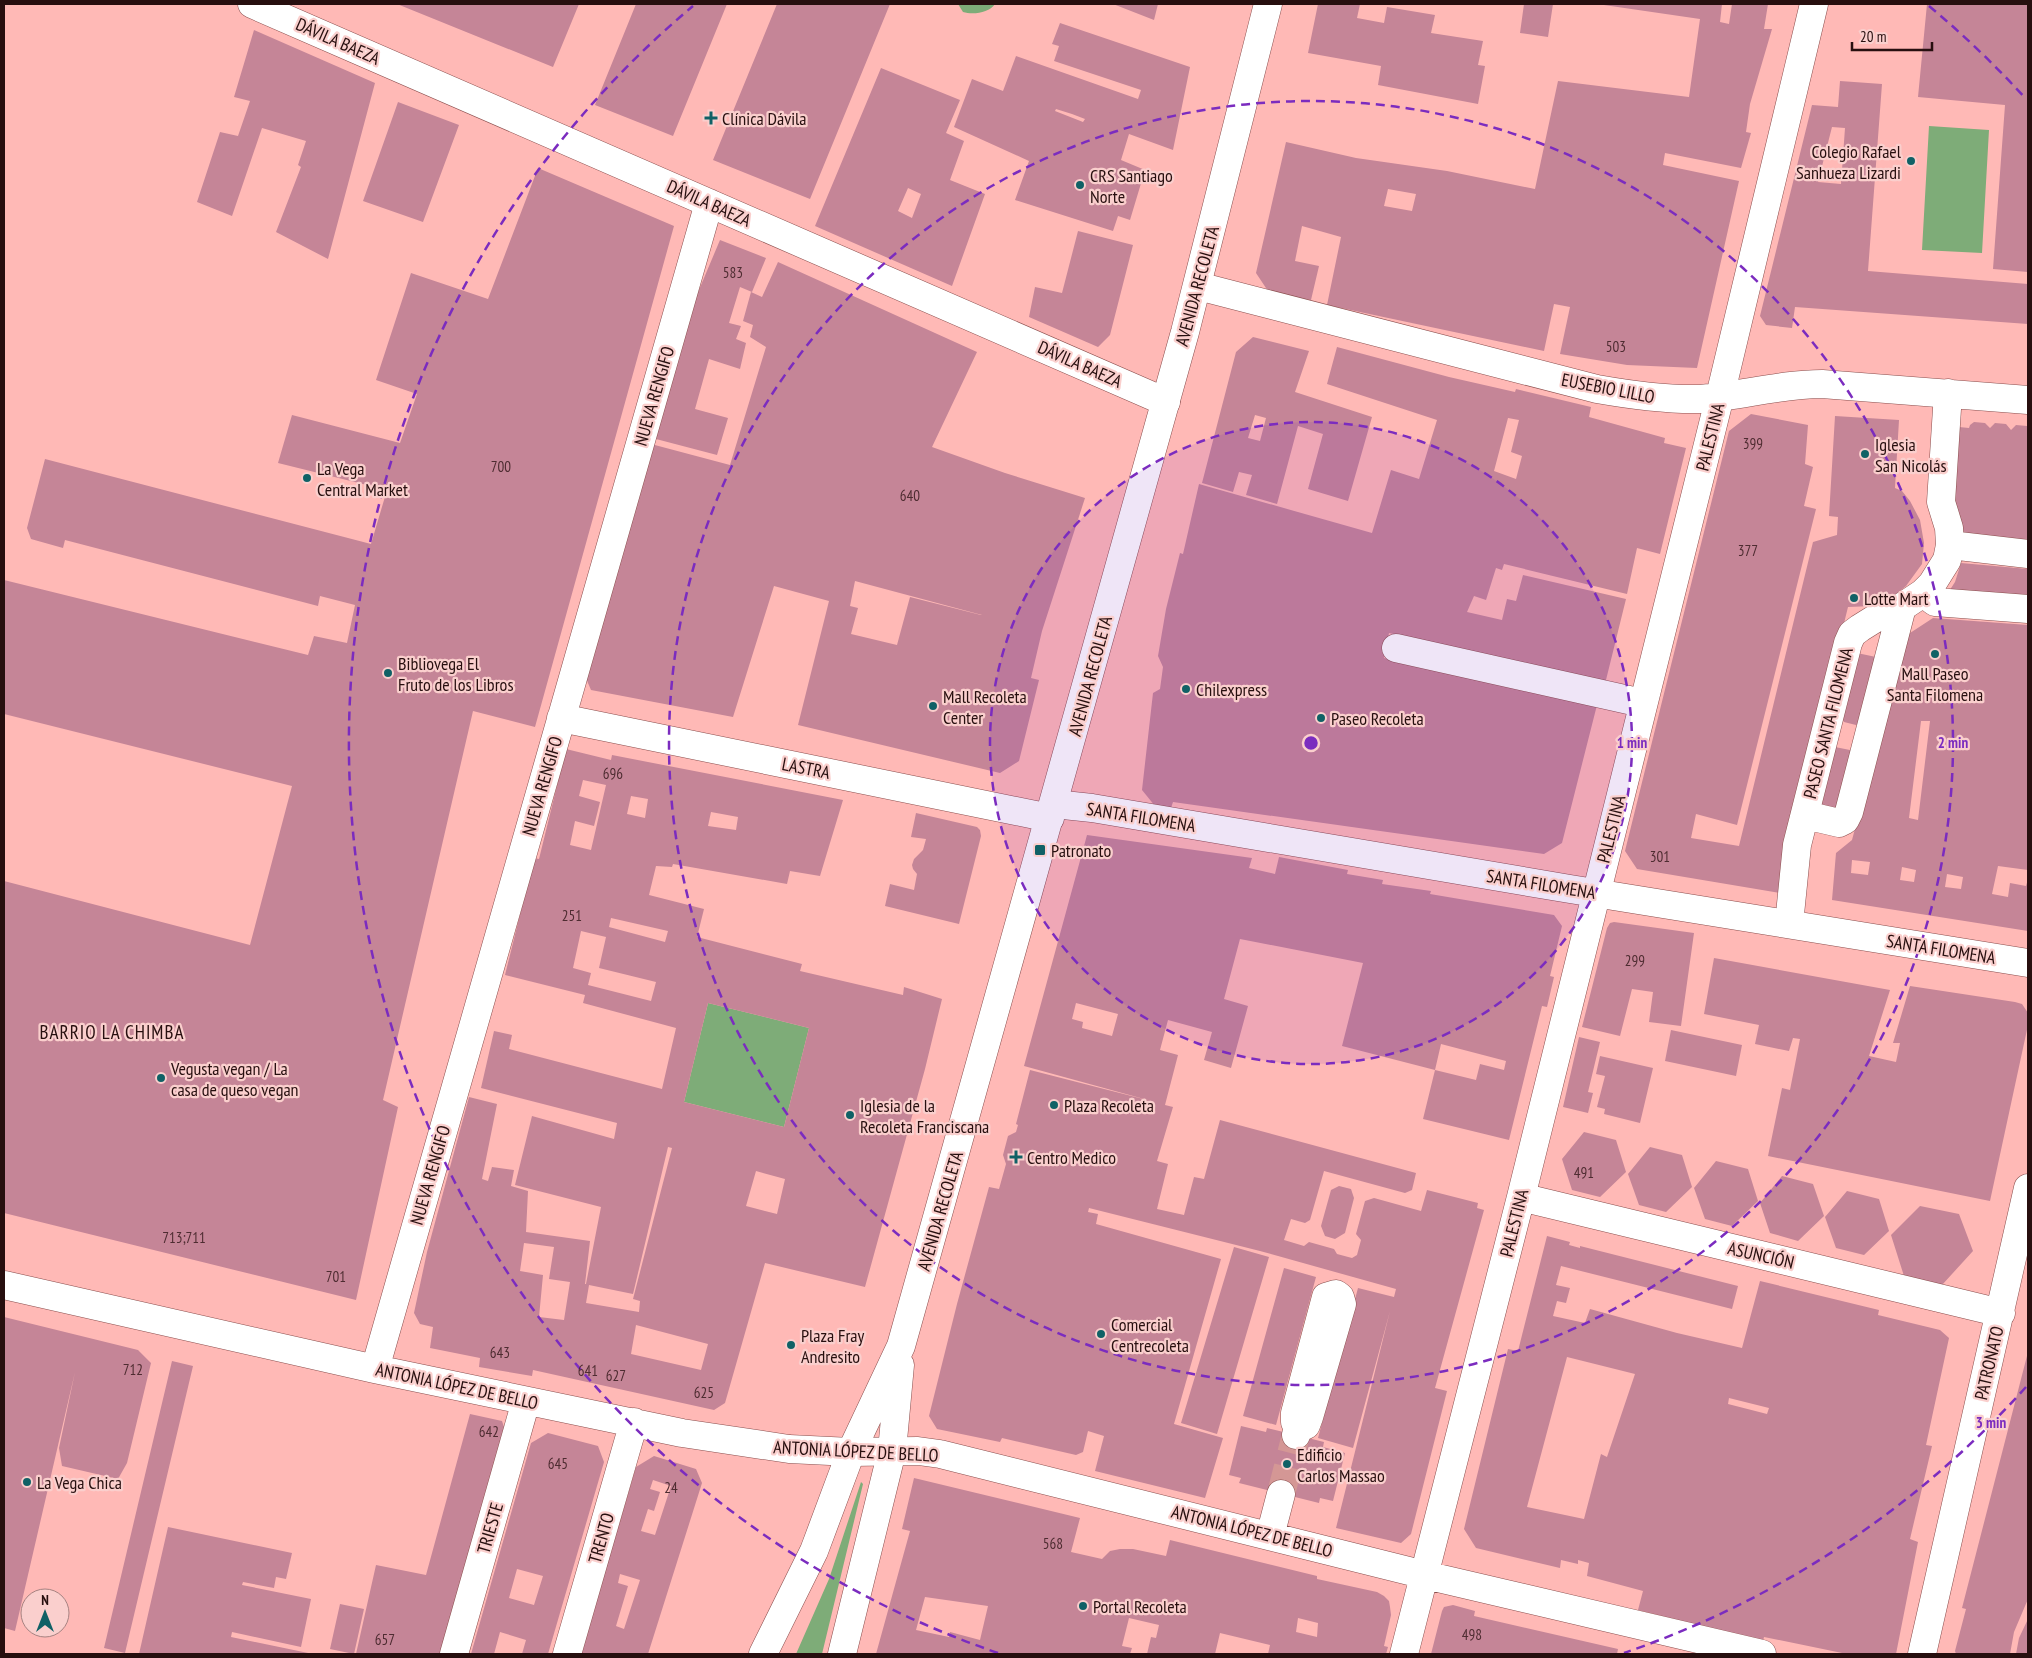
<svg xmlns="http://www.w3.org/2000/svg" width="2032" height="1658" font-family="'PT Sans Narrow',sans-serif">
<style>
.green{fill:#7eac78}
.building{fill:#c58597;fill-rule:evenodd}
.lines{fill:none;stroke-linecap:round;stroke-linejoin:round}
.minor-tunnel{stroke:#d49795;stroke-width:28;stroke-dasharray:28 14;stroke-linecap:butt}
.minor-casing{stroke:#8a4e4d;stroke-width:29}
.major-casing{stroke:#8a4e4d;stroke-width:29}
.minor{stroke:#fff;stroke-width:28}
.major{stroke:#fff;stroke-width:28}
.ring{fill:none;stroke:#7b2cbf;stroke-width:2.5;stroke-dasharray:9 6}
.poi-dot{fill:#106166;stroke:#facfcd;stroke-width:2}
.labels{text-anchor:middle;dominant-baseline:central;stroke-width:4.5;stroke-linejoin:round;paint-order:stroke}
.number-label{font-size:15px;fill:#4e2c31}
.street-label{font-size:18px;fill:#270f0f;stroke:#facfcd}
.poi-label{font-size:18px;fill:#270f0f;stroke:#facfcd;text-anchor:start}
.neighbourhood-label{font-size:19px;letter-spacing:1px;fill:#270f0f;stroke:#facfcd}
.centre{fill:#7b2cbf;stroke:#facfcd;stroke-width:2.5}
.ring-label{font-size:15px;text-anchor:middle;font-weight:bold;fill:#7b2cbf;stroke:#facfcd;stroke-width:4.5;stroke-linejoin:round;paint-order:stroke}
</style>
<rect width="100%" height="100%" fill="#ffb9b6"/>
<path class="green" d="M958 4H995C989 13 973 15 963 12Z
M1929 126 1989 130 1982 253 1922 250Z
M708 1003 809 1028 784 1127 684 1102Z
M861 1482 863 1484 822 1654H796L829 1579Z"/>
<path class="building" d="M397 4H579L553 67Z
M636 4H727L673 136 595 105Z
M777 4H890L810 199 713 160Z
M1113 4H1158L1154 20Z
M1318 4H1360L1357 18 1384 23 1387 7 1435 15 1431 33 1483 41 1478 65 1485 66 1478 104 1378 85 1381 66 1308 53Z
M1524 4H1553L1548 37 1520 33Z
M1597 4H1722L1720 22 1729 24 1732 4H1768L1764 29H1772L1750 104 1746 132 1751 133 1741 168 1665 153 1663 165 1739 181 1697 368 1627 365 1560 354 1570 307 1554 304 1544 351 1327 305 1341 237 1302 226 1295 261 1319 266 1311 300 1270 294 1256 273 1286 142 1356 158 1447 171 1535 189 1558 81 1689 97 1700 19ZM1388 189 1416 194 1412 211 1384 206Z
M1927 4H2028V272L1993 269 2005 105 1918 97Z
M1060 23 1190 67 1173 150 1129 134 1121 160 1145 170 1130 220 1118 216 1113 231 1015 200 1029 161 954 127 972 79 1003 91 1016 56 1138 99 1141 90 1054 61 1059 46 1052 44ZM1056 109 1072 114 1085 119 1083 122 1055 111Z
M254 30 375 83 328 259 276 232 301 167 298 165 306 141 262 128 232 216 197 202 220 132 238 136 250 101 234 97Z
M881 68 960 100 946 133 964 141 950 180 985 194 952 286 815 226ZM908 188 921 194 912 218 898 211Z
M1840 81 1882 84 1868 271 2028 284V324L1795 307 1792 328 1766 325 1760 316 1812 105 1838 107ZM1832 127 1845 128 1841 184 1818 182Z
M398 102 459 125 423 222 363 201Z
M538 168 674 226 535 727 473 711 383 1100 398 1107 356 1300 4 1213V881L250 945 292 786 4 714V580L308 655 314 636 347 643 355 605 320 596 318 606 65 540 63 548 31 539 27 528 45 459 371 544 387 490 278 463 292 415 400 443 417 394 376 380 411 273 488 299Z
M1078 231 1133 245 1110 335 1098 347 1029 317 1035 287 1062 293Z
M720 240 766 258 752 292 740 287 729 323 741 326 736 339 746 343 740 369 709 359 695 409 728 418 717 455 656 439 688 316Z
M778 262 977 352 932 447 1005 473 1085 498 1042 631 1031 678 1039 680 1019 761 1000 773 798 725 829 601 774 586 733 717 591 690 585 676 651 444 730 465 766 347 750 337 753 325 743 321 751 292 762 297ZM855 581 982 615H981L910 597 897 645 851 634 858 608 850 606Z
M1253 337 1309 351 1295 392 1372 417 1348 501 1308 489 1323 434 1298 426 1277 504 1246 495 1252 475 1239 472 1233 492 1202 483 1236 352ZM1255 415 1266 418 1260 441 1248 438Z
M1337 347 1449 377 1515 392 1516 389 1591 407 1589 417 1665 438 1664 443 1686 448 1660 554 1637 548 1627 594 1504 564 1502 570 1496 568 1486 600 1474 596 1467 612 1502 620 1507 599 1516 601 1523 575 1626 599 1605 684 1389 633 1384 658 1597 705 1562 843 1544 854 1173 802 1171 808 1155 806 1142 790 1153 693 1160 689 1163 667 1158 656 1166 609 1180 553 1183 554 1199 484 1372 533 1391 470 1419 479 1437 420 1327 384ZM1508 418 1519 420 1511 452 1522 456 1516 479 1494 471Z
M1751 414 1808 425 1805 464 1813 467 1804 506 1816 509 1737 825 1696 814 1691 838 1739 846 1813 542 1837 535 1838 517 1829 516 1835 416 1899 420 1895 488 1902 491 1910 501 1920 520 1924 543 1922 564 1906 586 1888 601 1873 606 1848 607 1789 846 1786 894 1637 869 1625 851 1729 431Z
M1974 422 1985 423 1990 428 1995 423 2006 424 2011 430 2016 425 2027 426 2028 429V549L1963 543 1953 500 1959 427 1969 428 1970 425Z
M1961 563 2028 569V605L1944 599 1955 582Z
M1933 618 2028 625V870L1998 866 1992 894 2008 897 2010 883 2026 886 2028 879V931L1832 900 1836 853 1852 840 1907 635ZM1921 721H1930L1918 820 1909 818ZM1852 860 1870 862 1868 875 1851 873ZM1902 867 1916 870 1914 882 1900 880ZM1947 874 1963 877 1961 889 1945 887Z
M1857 653 1876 657 1866 718 1856 725 1844 722 1839 711Z
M1835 747 1855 751 1844 813 1817 805Z
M566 749 611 760 612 755 843 800 820 876 790 871 787 884 673 864 672 867 656 866 649 895 704 909 697 937 802 964 800 971 903 995 904 987 942 999 925 1069 865 1287 765 1263 725 1403 714 1410 533 1370 532 1376 479 1367 480 1358 430 1348 433 1327 420 1324 414 1313 427 1252 469 1097 497 1104 482 1179 488 1181 492 1167 514 1170 511 1186 528 1191 526 1232 590 1241 585 1284H586L601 1207 515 1185 532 1116 614 1139 617 1123 481 1088 494 1031 512 1035 509 1049 662 1089 676 1028 583 1003 585 995 505 975 534 858 539 859ZM583 780 606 785 591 850 570 845 575 821 594 826 600 802 579 796ZM631 796 648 799 645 818 627 814ZM711 812 738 817 736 830 708 826ZM611 918 668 931 665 942 609 927ZM581 931 606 937 599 968 656 982 651 1001 588 985 591 973 573 968ZM708 1003 809 1028 784 1127 684 1102ZM668 1147 672 1148 633 1299 640 1301 639 1312 586 1303 589 1285 633 1294ZM756 1171 785 1179 777 1214 746 1206ZM524 1243 554 1247 549 1279 570 1282 564 1320 539 1317 543 1275 520 1271ZM636 1325 708 1344 701 1370 631 1354Z
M916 813 977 827 980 830 981 836 959 924 885 906 890 884 914 890 917 874 913 869 912 865 914 859 923 850 926 839 911 837Z
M1087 835 1252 858 1249 868 1275 874 1279 857 1348 870 1347 874 1383 880 1382 884 1431 891 1430 894 1554 915 1562 926 1550 976 1554 977 1547 1007 1542 1006 1509 1140 1423 1119 1435 1070 1476 1080 1480 1064 1504 1070 1506 1061 1441 1044 1435 1070 1342 1046 1363 963 1240 939 1224 999 1248 1006 1231 1068 1204 1060 1212 1032 1168 1020 1160 1050 1178 1055 1165 1105 1173 1107 1157 1161 1168 1164 1157 1209 1184 1215 1194 1177 1204 1179 1220 1120 1416 1173 1412 1190 1405 1193 1324 1171 1310 1220 1305 1223 1291 1219 1284 1240 1304 1246 1309 1242 1334 1249 1337 1254 1352 1258 1357 1255 1361 1240 1356 1234 1365 1201 1374 1198 1421 1211 1427 1190 1478 1203 1477 1208 1484 1210 1435 1388 1447 1391 1411 1534 1401 1543 1336 1528 1390 1311 1353 1448 1318 1438 1358 1288 1394 1297 1396 1289 1260 1251 1089 1208 1088 1212 1098 1214 1096 1224 1221 1259 1174 1424 1223 1438 1205 1498 1095 1471 1104 1436 1088 1431 1083 1452 1076 1455 1002 1438 1000 1442 937 1429 929 1416 957 1304 989 1187 999 1189 1006 1164 1003 1155 1008 1136 1016 1132 1018 1125 1016 1124 1030 1070 1155 1102 1024 1066ZM1076 1003 1118 1014 1112 1036 1082 1028 1083 1022 1072 1019Z
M1614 922 1694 933 1681 1026 1649 1022 1653 992 1632 989 1620 1036 1582 1027 1607 928 1610 923Z
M1714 958 1890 990 1869 1056 1896 1062 1900 1043H1893L1910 986 2015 1002 2022 1004 2028 1013V1025L1990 1201 1768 1156 1782 1088 1790 1090 1800 1039 1793 1038 1789 1051 1755 1044 1759 1025 1704 1014Z
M1671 1030 1742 1045 1736 1076 1665 1061Z
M1579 1037 1600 1042 1588 1092 1593 1093 1588 1113 1563 1107Z
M1600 1056 1653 1068 1640 1123 1604 1114 1605 1109 1597 1107 1605 1076 1596 1074Z
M1584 1132 1616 1140 1626 1172 1600 1197 1572 1190 1562 1159Z
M1650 1147 1682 1155 1692 1187 1666 1212 1639 1205 1628 1174Z
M1716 1161 1748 1169 1758 1201 1732 1226 1705 1219 1694 1188Z
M1782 1176 1813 1184 1824 1216 1798 1241 1770 1233 1760 1203Z
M1339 1186 1351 1189 1354 1198 1345 1233 1335 1239 1325 1236 1321 1226 1331 1190Z
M1847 1191 1879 1199 1889 1231 1864 1255 1836 1248 1825 1217Z
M1920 1206 1959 1214 1973 1251 1942 1285 1904 1276 1891 1235Z
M1547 1236 1570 1242 1569 1245 1580 1248V1246L1738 1286 1732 1309 1561 1266 1556 1285 1570 1288 1566 1303 1557 1301 1553 1316 1585 1323 1590 1309 1677 1333 1742 1348 1760 1281 1879 1310 1878 1315 1940 1330 1949 1338 1926 1445 1932 1446 1910 1539 1918 1542 1896 1654H1847L1764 1637 1763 1641 1676 1622 1678 1620 1638 1610 1643 1591 1587 1576 1589 1563 1578 1560V1564L1561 1560 1560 1568 1476 1548 1464 1529 1508 1349 1518 1351ZM1567 1357 1635 1374 1607 1457 1601 1454 1584 1519 1527 1507ZM1729 1398 1769 1408 1767 1414 1728 1404Z
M1234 1247 1269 1257 1217 1434 1181 1423Z
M1284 1268 1316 1277 1276 1425 1243 1416Z
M4 1317 138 1350 151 1363 127 1463 118 1479 62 1466 59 1448 75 1372 15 1631 4 1628Z
M2028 1352V1599L2014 1632 2010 1654H1956L1955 1651 1966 1609 1962 1608Z
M172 1361 193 1366 125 1653 104 1648Z
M470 1414 502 1421 505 1430 440 1654H356L376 1565 426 1575Z
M1241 1426 1266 1432 1267 1428 1296 1435 1324 1442 1323 1447 1345 1453 1333 1501 1320 1498 1319 1503 1239 1483 1241 1478 1229 1475Z
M548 1433 598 1446 604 1462 548 1654H522L526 1640 500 1632 494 1654H471L531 1443ZM517 1569 543 1576 534 1605 509 1598Z
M654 1456 696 1469 702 1483 648 1654H581L636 1467ZM653 1480 671 1486 655 1535 641 1531 648 1509 654 1511 660 1492 650 1489ZM620 1574 640 1580 624 1629 616 1626 628 1586 618 1583Z
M914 1478 1080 1518 1071 1552 1102 1559 1110 1551 1120 1549H1133L1166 1556 1170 1540 1317 1576V1579L1377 1592 1384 1596 1389 1601 1390 1607 1391 1615 1384 1646 1388 1647 1386 1654H1268L1270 1645 1220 1633 1215 1654H1147L1151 1637 1156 1638 1159 1625 1129 1618 1122 1646 1132 1648 1130 1654H876L910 1531 902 1529ZM925 1597 988 1606 980 1640 950 1632 949 1637 916 1630ZM1298 1618 1318 1623 1317 1637 1296 1632Z
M168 1527 292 1553 286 1579 276 1577 274 1588 243 1582 242 1585 311 1599 301 1647 232 1632 231 1637 313 1654H139Z
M340 1604 364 1609 354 1654 330 1649Z
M1453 1605 1475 1611 1474 1616 1618 1649 1617 1654H1431L1442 1611 1444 1607Z
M2028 1619V1654H2016L2019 1638Z"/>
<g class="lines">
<path class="minor-tunnel" d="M1281 1494 1296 1435"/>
<g class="minor-casing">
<path id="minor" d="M252 4 1166 402
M1198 286 1597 389C1631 395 1665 400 1700 399 1741 396 1780 384 1822 384L2028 400
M1950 545 2028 554
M1923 593 1935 602 2028 609
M1396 648 1642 703
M561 718 1050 818
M1054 804 1092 808 1570 889 2028 963
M1805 815 1839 823 1845 820 1849 812 1902 607
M1789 924 1797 845 1848 643 1852 634 1860 628 1876 618 1902 607 1923 593 1932 584 1947 560 1950 545 1949 528 1941 502 1948 393
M1521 1197 2001 1313
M4 1285 375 1369 682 1433 789 1449 851 1452 918 1451 940 1454 1425 1575 1762 1654
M375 1369 709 203
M1296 1435 1298 1429 1306 1425 1309 1417 1342 1304 1340 1297 1336 1294 1326 1297 1295 1413V1422L1298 1429
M1270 1536 1281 1494
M454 1654 526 1401
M567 1654 634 1422
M1404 1654 1521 1197 1720 396 1814 4
M1922 1654 2028 1188"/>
</g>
<g class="major-casing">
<path id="major" d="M763 1654 814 1551 851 1452 901 1346 1185 332 1268 4
M842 1654 892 1451 900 1365"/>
</g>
<use href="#minor" class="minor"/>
<use href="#major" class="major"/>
</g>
<circle cx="1311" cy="743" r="321" fill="#7b2cbf" fill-opacity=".12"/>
<g class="ring">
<circle cx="1311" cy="743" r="321"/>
<circle cx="1311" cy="743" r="642"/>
<path d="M2026 1387A962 962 0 0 1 1624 1653M998 1653A962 962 0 0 1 693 6M1929 6A962 962 0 0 1 2026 99"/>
</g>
<g class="poi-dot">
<path d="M708.5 110.5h5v5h5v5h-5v5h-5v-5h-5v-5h5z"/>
<circle cx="1911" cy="161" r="5"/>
<circle cx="1080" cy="185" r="5"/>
<circle cx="1865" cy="454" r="5"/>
<circle cx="307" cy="478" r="5"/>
<circle cx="1854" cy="598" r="5"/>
<circle cx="1935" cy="654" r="5"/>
<circle cx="388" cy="673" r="5"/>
<circle cx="1186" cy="689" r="5"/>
<circle cx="933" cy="706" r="5"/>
<circle cx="1321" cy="718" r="5"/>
<rect x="1034" y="844" width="12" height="12" rx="2.5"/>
<circle cx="161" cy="1078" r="5"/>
<circle cx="1054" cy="1105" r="5"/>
<circle cx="850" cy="1115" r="5"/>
<path d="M1013.5 1149.5h5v5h5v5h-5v5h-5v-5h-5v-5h5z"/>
<circle cx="1101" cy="1334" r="5"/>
<circle cx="791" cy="1345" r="5"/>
<circle cx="1287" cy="1464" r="5"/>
<circle cx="27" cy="1482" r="5"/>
<circle cx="1083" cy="1606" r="5"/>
</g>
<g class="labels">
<g class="number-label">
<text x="733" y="272">583</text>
<text x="1616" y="346">503</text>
<text x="1753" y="443">399</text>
<text x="501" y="466">700</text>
<text x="910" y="495">640</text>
<text x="1748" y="550">377</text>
<text x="613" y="773">696</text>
<text x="1660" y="856">301</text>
<text x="572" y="915">251</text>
<text x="1635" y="960">299</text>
<text x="1584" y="1172">491</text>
<text x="184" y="1237">713;711</text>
<text x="336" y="1276">701</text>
<text x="500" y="1352">643</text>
<text x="133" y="1369">712</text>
<text x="588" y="1370">641</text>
<text x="616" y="1375">627</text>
<text x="704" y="1392">625</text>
<text x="489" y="1431">642</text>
<text x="558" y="1463">645</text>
<text x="671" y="1487">24</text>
<text x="1053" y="1543">568</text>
<text x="1472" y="1634">498</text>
<text x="385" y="1639">657</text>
</g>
<g class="street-label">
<text transform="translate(338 41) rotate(24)">DÁVILA BAEZA</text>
<text transform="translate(709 203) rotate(24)">DÁVILA BAEZA</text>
<text transform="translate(1197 286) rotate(-75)">AVENIDA RECOLETA</text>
<text transform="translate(1080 364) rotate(24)">DÁVILA BAEZA</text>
<text transform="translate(1608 388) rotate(11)">EUSEBIO LILLO</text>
<text transform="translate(654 396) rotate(-74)">NUEVA RENGIFO</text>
<text transform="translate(1710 437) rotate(-76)">PALESTINA</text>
<text transform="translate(1090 676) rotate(-75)">AVENIDA RECOLETA</text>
<text transform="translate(1828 723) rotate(-76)">PASEO SANTA FILOMENA</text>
<text transform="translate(806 768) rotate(11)">LASTRA</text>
<text transform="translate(542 786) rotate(-74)">NUEVA RENGIFO</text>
<text transform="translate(1141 817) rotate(9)">SANTA FILOMENA</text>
<text transform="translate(1611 829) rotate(-76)">PALESTINA</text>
<text transform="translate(1541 884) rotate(9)">SANTA FILOMENA</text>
<text transform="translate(1941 949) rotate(9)">SANTA FILOMENA</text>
<text transform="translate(430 1175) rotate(-74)">NUEVA RENGIFO</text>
<text transform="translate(940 1211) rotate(-74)">AVENIDA RECOLETA</text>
<text transform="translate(1514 1223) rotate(-76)">PALESTINA</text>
<text transform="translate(1761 1255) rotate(13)">ASUNCIÓN</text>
<text transform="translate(1989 1363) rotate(-77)">PATRONATO</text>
<text transform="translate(457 1386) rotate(12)">ANTONIA LÓPEZ DE BELLO</text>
<text transform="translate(856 1451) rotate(3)">ANTONIA LÓPEZ DE BELLO</text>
<text transform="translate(490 1528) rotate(-74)">TRIESTE</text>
<text transform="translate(1252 1531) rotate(14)">ANTONIA LÓPEZ DE BELLO</text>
<text transform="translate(601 1538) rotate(-74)">TRENTO</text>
</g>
<g class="poi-label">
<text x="722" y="118">Clínica Dávila</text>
<text x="1901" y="151" text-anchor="end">Colegio Rafael<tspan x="1901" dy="21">Sanhueza Lizardi</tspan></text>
<text x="1090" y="175">CRS Santiago<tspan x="1090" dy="21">Norte</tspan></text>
<text x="1875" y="444">Iglesia<tspan x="1875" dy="21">San Nicolás</tspan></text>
<text x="317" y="468">La Vega<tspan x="317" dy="21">Central Market</tspan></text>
<text x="1864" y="598">Lotte Mart</text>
<text x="398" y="663">Bibliovega El<tspan x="398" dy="21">Fruto de los Libros</tspan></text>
<text x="1935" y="673" text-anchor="middle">Mall Paseo<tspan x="1935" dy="21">Santa Filomena</tspan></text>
<text x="1196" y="689">Chilexpress</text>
<text x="943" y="696">Mall Recoleta<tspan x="943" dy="21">Center</tspan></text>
<text x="1331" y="718">Paseo Recoleta</text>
<text x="1051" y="850">Patronato</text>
<text x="171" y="1068">Vegusta vegan / La<tspan x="171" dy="21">casa de queso vegan</tspan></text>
<text x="860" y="1105">Iglesia de la<tspan x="860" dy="21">Recoleta Franciscana</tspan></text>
<text x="1064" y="1105">Plaza Recoleta</text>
<text x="1027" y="1157">Centro Medico</text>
<text x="1111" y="1324">Comercial<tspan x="1111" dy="21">Centrecoleta</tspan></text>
<text x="801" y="1335">Plaza Fray<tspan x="801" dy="21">Andresito</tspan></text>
<text x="1297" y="1454">Edificio<tspan x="1297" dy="21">Carlos Massao</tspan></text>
<text x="37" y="1482">La Vega Chica</text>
<text x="1093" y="1606">Portal Recoleta</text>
</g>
<g class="neighbourhood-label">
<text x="112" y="1032">BARRIO LA CHIMBA</text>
</g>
</g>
<circle cx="1311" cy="743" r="8" class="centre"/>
<g class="ring-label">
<text x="1632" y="748">1 min</text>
<text x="1953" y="748">2 min</text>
<text x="1991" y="1428">3 min</text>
</g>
<rect width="2032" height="1658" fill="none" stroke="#270f0f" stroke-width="10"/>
<g transform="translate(45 1613)"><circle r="24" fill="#facfcd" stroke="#a68281"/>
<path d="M0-4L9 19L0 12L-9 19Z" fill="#106166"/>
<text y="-8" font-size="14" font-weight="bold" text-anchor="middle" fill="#270f0f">N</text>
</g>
<path d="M1852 42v8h80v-8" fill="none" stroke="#270f0f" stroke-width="2.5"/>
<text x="1860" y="42" font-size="15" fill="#270f0f" stroke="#facfcd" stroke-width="4" paint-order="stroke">20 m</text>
</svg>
